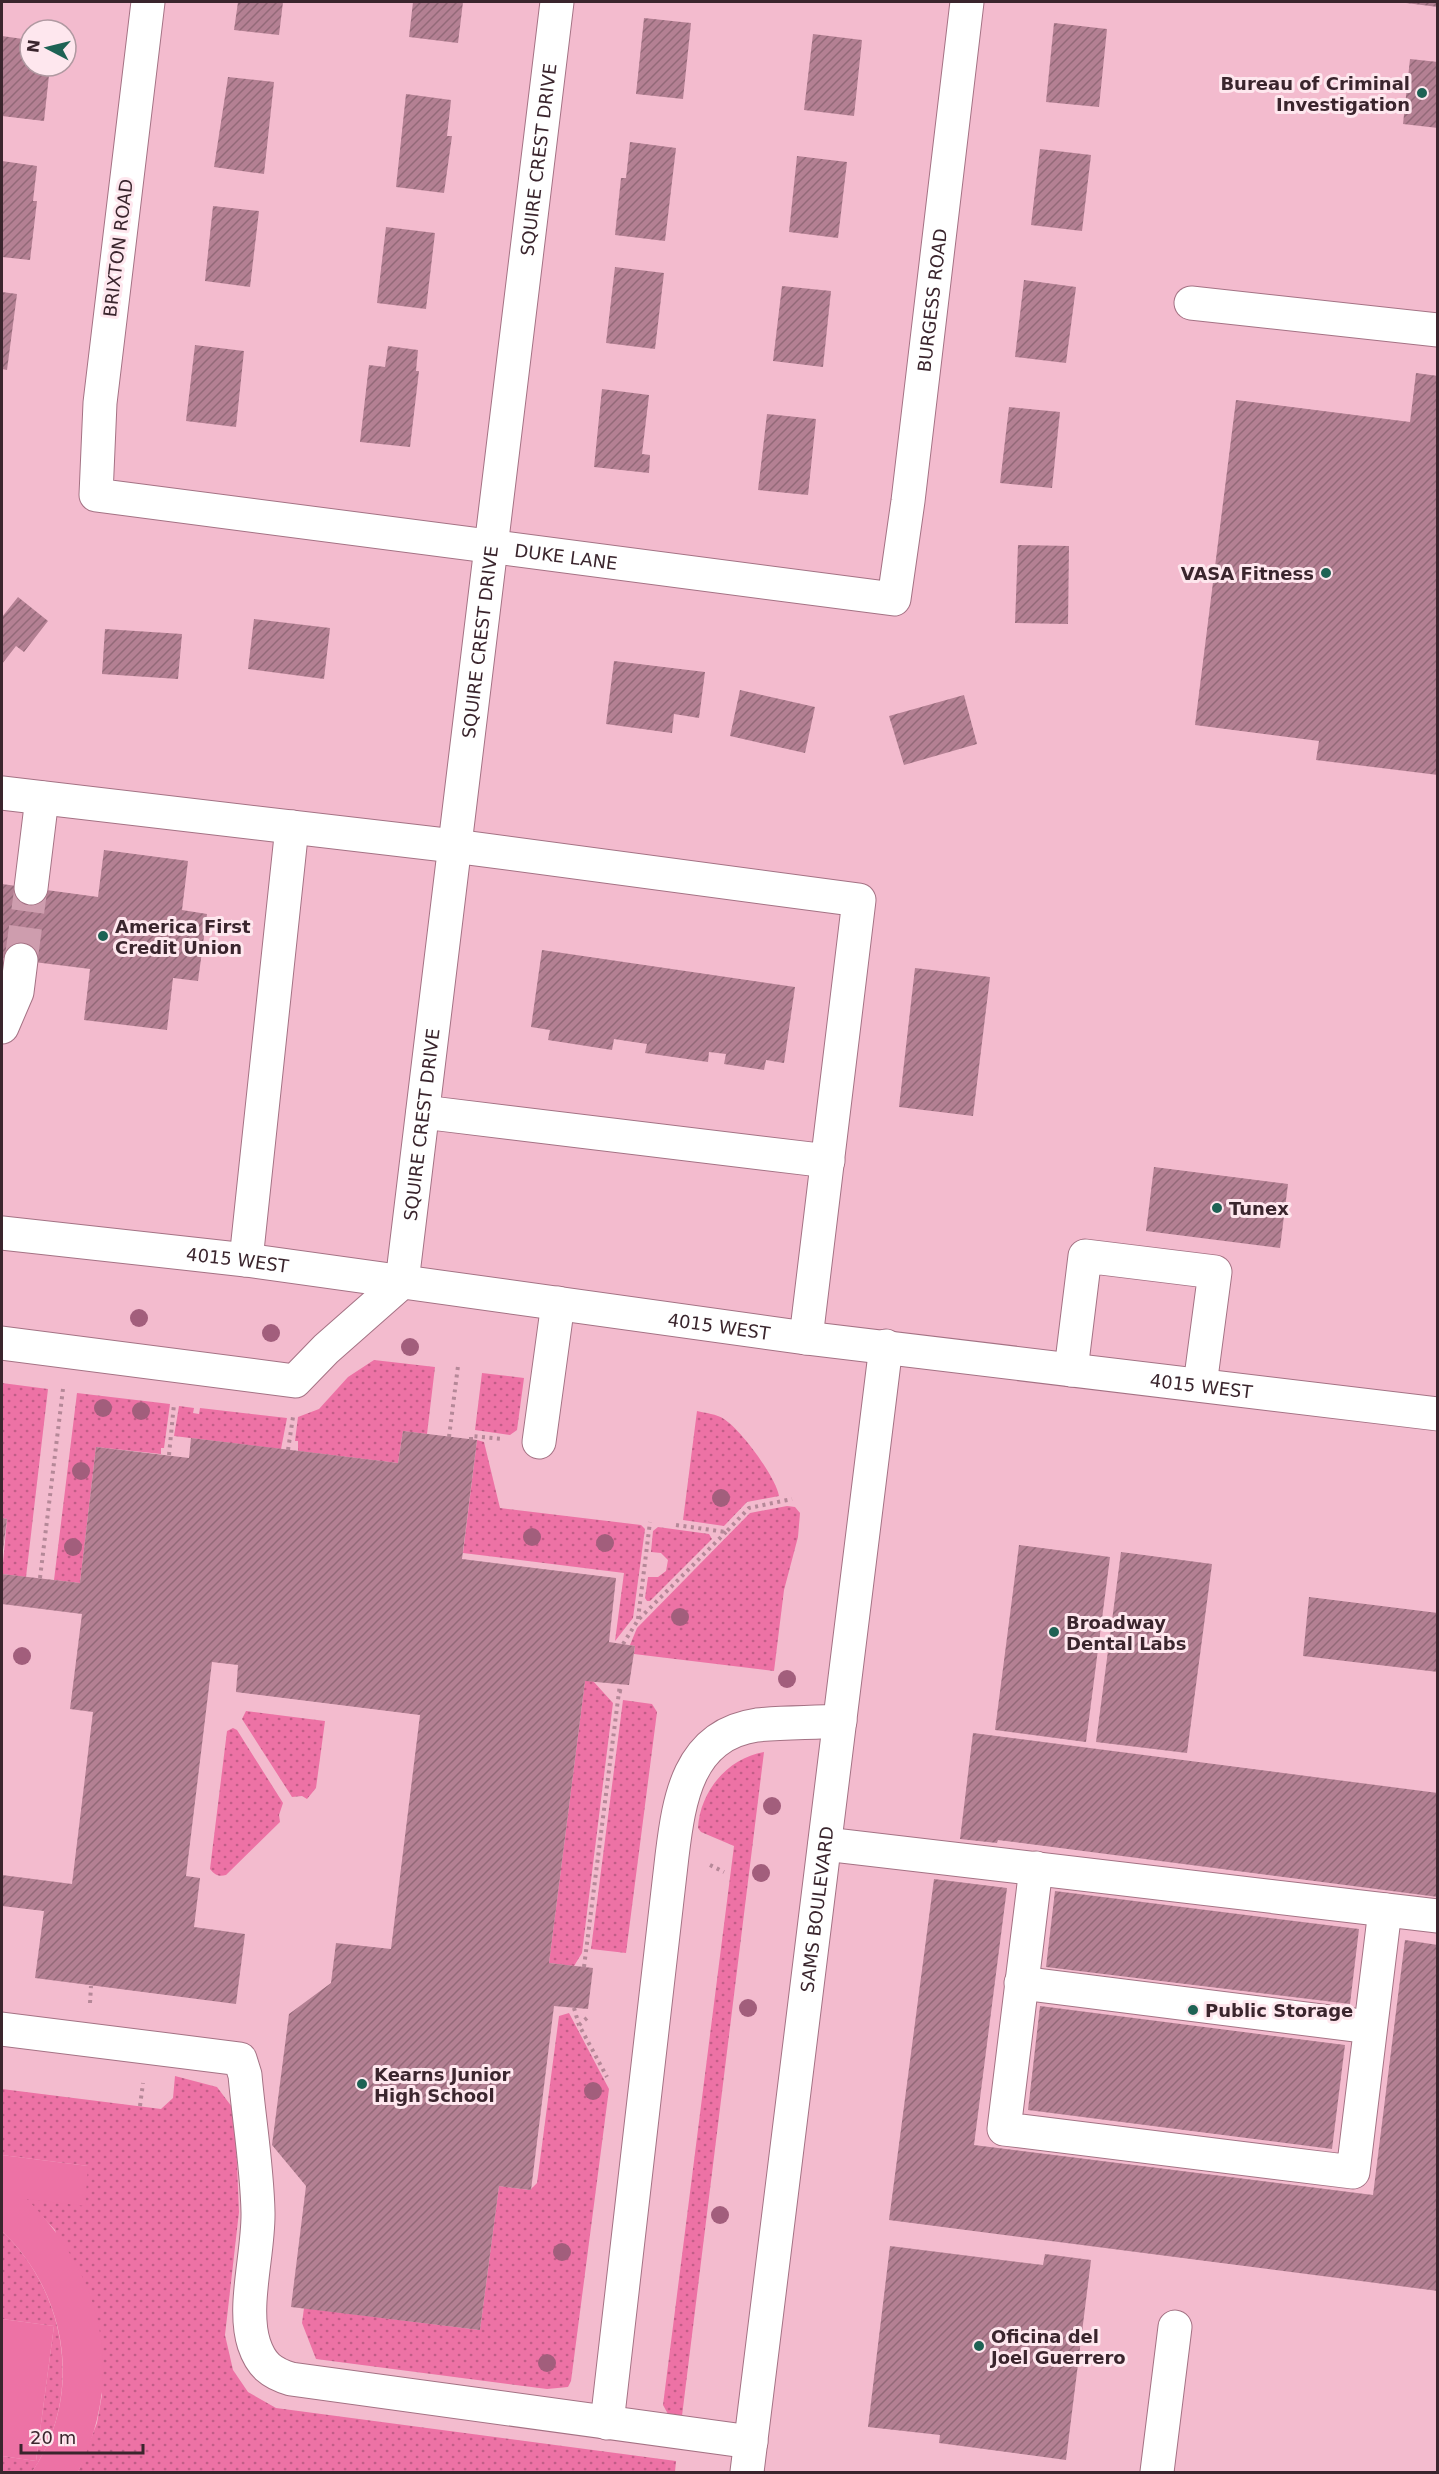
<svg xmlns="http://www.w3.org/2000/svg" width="1439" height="2474" font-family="'DejaVu Sans',sans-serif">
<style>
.grass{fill:url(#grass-dots)}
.pitch{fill:#ed72a5}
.building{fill:url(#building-hatch)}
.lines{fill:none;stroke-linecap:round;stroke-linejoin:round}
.minor-tunnel{stroke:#ce9dae;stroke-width:33;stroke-dasharray:33 16;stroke-linecap:butt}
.minor-casing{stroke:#a47284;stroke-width:35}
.path{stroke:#b58898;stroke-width:4;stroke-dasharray:3 4.5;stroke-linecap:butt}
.minor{stroke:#fff;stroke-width:33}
.tree{fill:#a25e7c}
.poi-dot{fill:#1e6254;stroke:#fee7ee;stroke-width:2}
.labels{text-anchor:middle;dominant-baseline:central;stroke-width:6;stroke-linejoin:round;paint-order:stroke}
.poi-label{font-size:18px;font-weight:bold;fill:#3a252d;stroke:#fee7ee;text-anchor:start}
.street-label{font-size:18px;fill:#3a252d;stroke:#fee7ee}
</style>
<defs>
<pattern id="grass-dots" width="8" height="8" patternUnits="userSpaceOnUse" patternTransform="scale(1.5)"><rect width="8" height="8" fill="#ed72a5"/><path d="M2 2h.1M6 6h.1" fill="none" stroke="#c15d87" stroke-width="1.8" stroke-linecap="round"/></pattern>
<pattern id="building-hatch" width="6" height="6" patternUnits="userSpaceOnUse" patternTransform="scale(1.5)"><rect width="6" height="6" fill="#b48093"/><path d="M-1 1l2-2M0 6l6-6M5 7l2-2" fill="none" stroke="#936978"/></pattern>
</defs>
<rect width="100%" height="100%" fill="#f3bbce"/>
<path class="grass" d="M374 1360 435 1367 427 1434 403 1431 398 1463 298 1451V1441H295L298 1417 319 1409 348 1377Z
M482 1373 524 1378 517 1430 510 1435 475 1430Z
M2 1383 48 1389 26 1577 2 1574 7 1519 2 1518Z
M77 1393 170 1404 164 1448H161V1454L96 1447 80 1583 54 1580Z
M179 1406 194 1408 193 1413 199 1414 200 1408 287 1418 281 1449 174 1436Z
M697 1411C705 1413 717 1414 724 1419 741 1430 776 1477 779 1496L747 1502 724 1526 683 1520Z
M477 1440 484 1442 500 1508 641 1525 645 1529 633 1618 615 1641 624 1573 463 1553Z
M787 1506 795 1507 800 1513 798 1537 784 1590 774 1671 634 1654 635 1646 630 1645 637 1628 750 1513Z
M658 1527 709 1534 712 1539 650 1601H647L645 1598 648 1577H658L666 1571 668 1560 661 1553 651 1552 653 1531Z
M585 1681H593L613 1703 582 1953 574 1966 549 1963Z
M623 1700 652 1704 657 1712 626 1953 591 1949Z
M246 1711 325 1721 316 1788 307 1799 302 1796 292 1797 242 1719Z
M233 1728 237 1730 283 1803 279 1815 280 1822 226 1875C218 1877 215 1875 210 1869L227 1731Z
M764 1752 682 2416 668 2414 663 2405 734 1846 701 1832 698 1828C700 1791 728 1758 764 1752Z
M569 2013 609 2089 571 2381 568 2387 547 2389 316 2359 302 2323 304 2308 480 2330 499 2186 530 2190 537 2183 559 2016Z
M175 2076 217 2087 235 2111 238 2189 239 2212 225 2335 233 2370 248 2392 276 2408 676 2461 675 2472H78L97 2423 102 2395 55 2230 26 2199 88 2166 2 2155V2089L161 2109 173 2098Z
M2 2231C67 2293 84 2395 32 2472H2V2456L36 2461 54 2326 2 2319Z"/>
<path class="pitch" d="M2 2155 88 2166 85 2206 27 2199C103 2276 126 2373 78 2472H32C84 2395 68 2294 2 2231Z
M2 2319 54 2326 36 2461 2 2456Z"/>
<path class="building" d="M238 2H283L279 35 234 30Z
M413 2H463L458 43 409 37Z
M1407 2H1438V7L1406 3Z
M644 18 691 23 683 99 636 94Z
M1054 23 1107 29 1099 107 1046 102Z
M813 34 862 40 854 116 804 110Z
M2 36 30 40V66H50L44 121 2 116Z
M1410 59 1438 62V128L1403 124Z
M228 77 274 82 264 174 214 167Z
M406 94 451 100 447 136H452L444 193 396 187Z
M630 142 676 148 665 241 615 235 621 178H626Z
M1040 149 1091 155 1082 231 1031 225Z
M797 156 847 162 838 238 789 232Z
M2 161 37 166 33 201H37L30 260 2 257Z
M213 206 259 211 250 287 205 281Z
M386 227 435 233 426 309 377 303Z
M615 267 664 273 655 349 606 343Z
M1024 280 1076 287 1066 363 1015 357Z
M782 286 831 291 823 367 773 361Z
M2 292 17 294 7 370 2 369Z
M195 345 244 351 236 427 186 421Z
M388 346 418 350 416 371H419L410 447 360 442 369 365 385 367Z
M1416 373 1438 376V775L1316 760 1319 741 1195 725 1236 400 1410 422Z
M602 389 649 395 642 454 650 455 649 473 594 467Z
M1009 407 1060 412 1052 488 1000 483Z
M767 414 816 419 808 495 758 490Z
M1018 545 1069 546 1068 624 1015 623Z
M18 597 48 621 24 652 16 646 2 664V617Z
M254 619 330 628 324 679 248 669Z
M105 629 182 634 178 679 102 674Z
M614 661 705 672 699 718 674 714 672 733 606 724Z
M740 690 815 707 805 753 730 736Z
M964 695 977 744 904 765 889 716Z
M104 850 188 861 182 910 207 914 198 981 173 978 167 1030 84 1020 90 969 2 958V884L98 897Z
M542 950 795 987 784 1063 766 1060 764 1070 724 1064 726 1054 709 1052 708 1062 645 1053 647 1044 614 1039 612 1050 548 1040 550 1030 531 1027Z
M915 968 990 977 973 1116 899 1107Z
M1154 1167 1288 1184 1280 1248 1146 1231Z
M403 1431 477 1440 462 1559 616 1578 609 1642 635 1646 629 1685 585 1681 549 1963 593 1968 588 2009 554 2006 531 2190 499 2186 480 2330 291 2307 306 2186 272 2145 289 2014 331 1983 336 1943 391 1949 420 1715 236 1692 238 1665 212 1662 186 1876 200 1878 194 1927 245 1934 236 2004 35 1978 44 1911 2 1906V1875L72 1884 93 1712 70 1709 82 1614 2 1604V1574L80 1583 96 1447 189 1458 191 1438 398 1463Z
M2 1518 7 1519 3 1550H2Z
M1019 1545 1110 1557 1086 1742 995 1730Z
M1121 1552 1212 1564 1187 1753 1096 1742Z
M1309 1597 1438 1613V1672L1303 1656Z
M973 1733 1438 1793V1897L998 1840 997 1843 960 1839Z
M934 1879 1007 1888 974 2145 1373 2195 1405 1940 1438 1945V2291L889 2220Z
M1055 1891 1359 1929 1350 2004 1046 1967Z
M1040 2006 1345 2045 1332 2149 1028 2110Z
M890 2246 1043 2265 1045 2254 1091 2260 1066 2460 939 2443 940 2435 868 2427Z"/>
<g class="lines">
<path class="minor-tunnel" d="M21 960 31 888"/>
<g class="minor-casing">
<g id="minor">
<path id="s1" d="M148 2 100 403 96 495 894 599 908 501 967 2"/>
<path d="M1191 303 1438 330"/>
<path d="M2 793 454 846 859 900 806 1338"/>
<path d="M31 888 42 798"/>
<path d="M2 1027 17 992 21 960"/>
<path d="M423 1112 828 1161"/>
<path id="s2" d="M2 1233 246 1260 806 1338 1438 1414"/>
<path d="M246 1260 292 827"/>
<path id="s3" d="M2 1343 295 1381 326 1349 402 1282 557 2"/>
<path d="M1071 1370 1085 1256 1215 1272 1200 1385"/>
<path d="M539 1442 558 1303"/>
<path d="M825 1844 1438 1916"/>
<path d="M1036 1868 1004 2129 1353 2172 1385 1910"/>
<path d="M1021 1983 1370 2027"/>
<path d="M2 2029 240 2059 245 2075C249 2120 257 2166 258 2212 259 2252 242 2307 254 2344 261 2365 271 2373 291 2379L751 2442"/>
<path d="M607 2423 672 1856C679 1799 688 1735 757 1725 784 1722 813 1723 840 1721"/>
<path id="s4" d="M747 2472 886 1346"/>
<path d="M1157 2472 1175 2327"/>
</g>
</g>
<path class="path" d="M449 1437 458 1366
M471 1440V1436L503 1439
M288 1450 293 1417
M169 1455 174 1404
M676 1525 726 1532 749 1508 792 1499
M40 1578 63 1389
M638 1619 650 1522
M623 1644 638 1620 726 1532
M619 1691 625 1692
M710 1865 724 1872
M584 1967 620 1684
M90 2003 91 1986
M574 2008 579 2025 607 2077
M579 2025 587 2018
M140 2106 143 2083"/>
<use href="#minor" class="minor"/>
</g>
<g class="tree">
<circle cx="139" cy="1318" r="9"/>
<circle cx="271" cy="1333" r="9"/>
<circle cx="410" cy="1347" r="9"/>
<circle cx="103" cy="1408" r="9"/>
<circle cx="141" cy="1411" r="9"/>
<circle cx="81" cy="1471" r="9"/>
<circle cx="721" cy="1498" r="9"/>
<circle cx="532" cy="1537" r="9"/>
<circle cx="605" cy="1543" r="9"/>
<circle cx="73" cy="1547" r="9"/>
<circle cx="680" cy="1617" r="9"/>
<circle cx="22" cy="1656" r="9"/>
<circle cx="787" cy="1679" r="9"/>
<circle cx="772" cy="1806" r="9"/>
<circle cx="761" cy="1873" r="9"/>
<circle cx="748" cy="2008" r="9"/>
<circle cx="593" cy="2091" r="9"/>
<circle cx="720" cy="2215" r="9"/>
<circle cx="562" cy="2252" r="9"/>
<circle cx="547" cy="2363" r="9"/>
</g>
<g class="poi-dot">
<circle cx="1422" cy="93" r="6"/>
<circle cx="1326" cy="573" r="6"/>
<circle cx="103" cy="936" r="6"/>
<circle cx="1217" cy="1208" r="6"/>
<circle cx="1054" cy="1632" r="6"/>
<circle cx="1193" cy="2010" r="6"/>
<circle cx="362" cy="2084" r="6"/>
<circle cx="979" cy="2346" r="6"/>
</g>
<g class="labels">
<g class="poi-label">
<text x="1410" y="83" text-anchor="end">Bureau of Criminal<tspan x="1410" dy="21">Investigation</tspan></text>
<text x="1314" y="573" text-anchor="end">VASA Fitness</text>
<text x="115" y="926">America First<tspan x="115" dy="21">Credit Union</tspan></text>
<text x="1229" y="1208">Tunex</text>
<text x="1066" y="1622">Broadway<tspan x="1066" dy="21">Dental Labs</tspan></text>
<text x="1205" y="2010">Public Storage</text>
<text x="374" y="2074">Kearns Junior<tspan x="374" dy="21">High School</tspan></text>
<text x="991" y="2336">Oficina del<tspan x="991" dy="21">Joel Guerrero</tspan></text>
</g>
<g class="street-label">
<text stroke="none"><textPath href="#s3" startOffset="1572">SQUIRE CREST DRIVE</textPath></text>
<text transform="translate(118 248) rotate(-83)">BRIXTON ROAD</text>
<text stroke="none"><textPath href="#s1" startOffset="1602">BURGESS ROAD</textPath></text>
<text stroke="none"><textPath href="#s1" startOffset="970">DUKE LANE</textPath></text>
<text stroke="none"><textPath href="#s3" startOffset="1086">SQUIRE CREST DRIVE</textPath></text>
<text stroke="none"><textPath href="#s3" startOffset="600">SQUIRE CREST DRIVE</textPath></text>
<text stroke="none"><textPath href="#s2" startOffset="237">4015 WEST</textPath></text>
<text stroke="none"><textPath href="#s2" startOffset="723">4015 WEST</textPath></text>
<text stroke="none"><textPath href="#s2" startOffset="1209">4015 WEST</textPath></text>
<text stroke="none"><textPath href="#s4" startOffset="567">SAMS BOULEVARD</textPath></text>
</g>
</g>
<rect width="1439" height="2474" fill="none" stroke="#3a252d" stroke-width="6"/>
<g transform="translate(48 48) rotate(277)"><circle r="28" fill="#fee7ee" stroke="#b099a1" stroke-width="1.5"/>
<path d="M0-4.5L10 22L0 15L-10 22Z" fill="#1e6254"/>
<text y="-9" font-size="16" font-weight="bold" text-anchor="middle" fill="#3a252d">N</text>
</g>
<path d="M21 2444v9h122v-9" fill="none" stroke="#3a252d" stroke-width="3"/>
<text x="30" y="2444" font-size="18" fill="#3a252d" stroke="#fee7ee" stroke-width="4.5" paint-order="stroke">20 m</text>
</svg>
